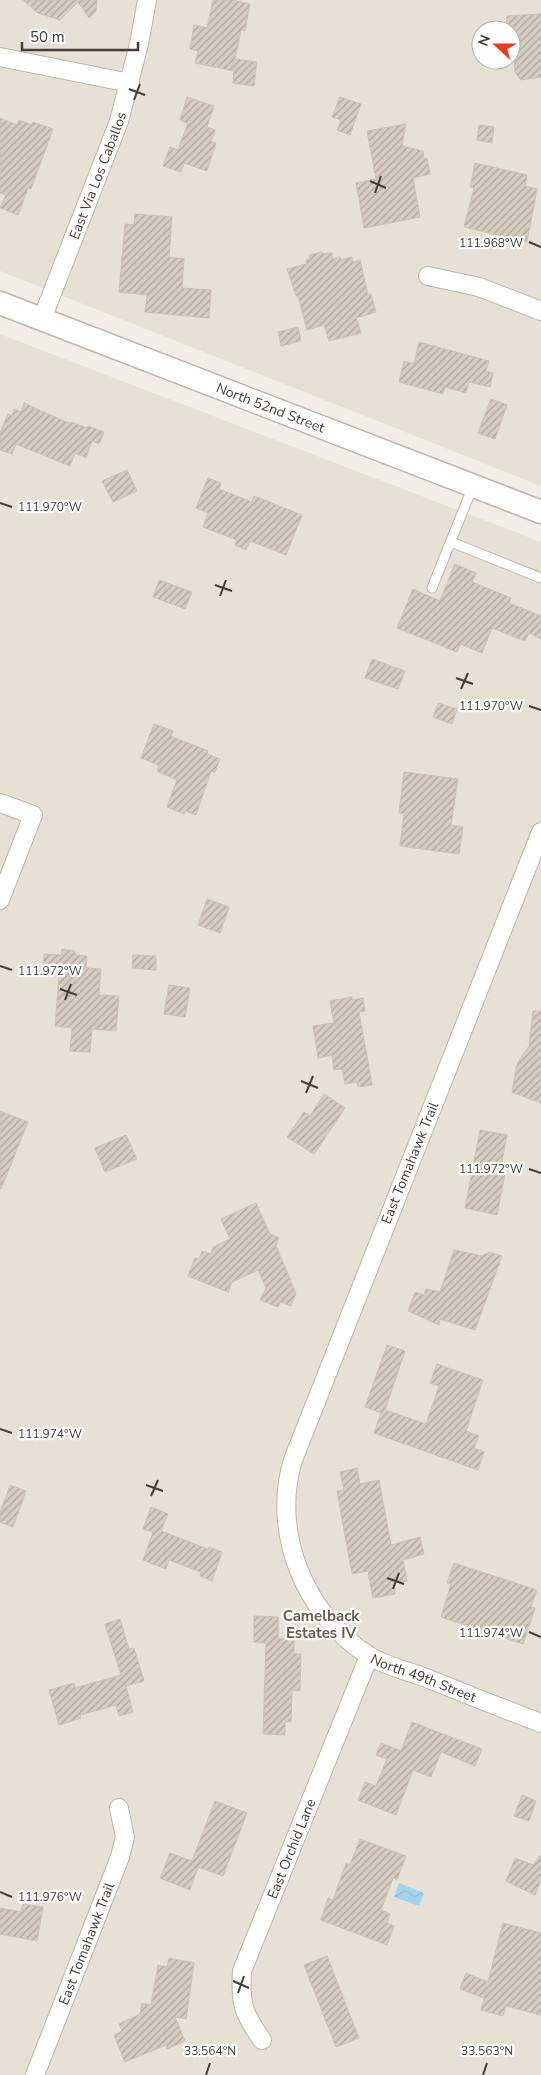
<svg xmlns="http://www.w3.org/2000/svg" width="541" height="2075" font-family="'Nunito Sans',sans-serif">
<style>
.residential{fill:#e6e0d5;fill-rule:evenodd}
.water{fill:url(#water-waves)}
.building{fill:url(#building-hatch);stroke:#cdc1b0}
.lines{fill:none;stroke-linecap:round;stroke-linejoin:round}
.service-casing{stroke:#bdb5aa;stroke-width:11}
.minor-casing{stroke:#bdb5aa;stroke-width:20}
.tertiary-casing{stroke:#bdb5aa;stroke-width:25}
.service{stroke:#fff;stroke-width:9}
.minor{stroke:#fff;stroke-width:18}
.tertiary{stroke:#fff;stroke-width:22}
.ticks{fill:none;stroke:#453e36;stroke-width:2}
.labels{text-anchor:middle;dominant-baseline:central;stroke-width:4.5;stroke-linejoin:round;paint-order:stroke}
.street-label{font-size:14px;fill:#453e36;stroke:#fff}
.neighbourhood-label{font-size:15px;font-weight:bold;fill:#675c4e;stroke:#fff}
.ticks-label{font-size:12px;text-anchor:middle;fill:#453e36;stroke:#fff;stroke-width:4.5;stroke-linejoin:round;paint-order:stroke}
</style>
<defs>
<pattern id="water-waves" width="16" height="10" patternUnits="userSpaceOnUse" patternTransform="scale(1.25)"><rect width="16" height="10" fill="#a6d3ec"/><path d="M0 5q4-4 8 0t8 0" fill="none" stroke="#90b6cb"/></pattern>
<pattern id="building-hatch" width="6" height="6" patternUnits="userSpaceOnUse" patternTransform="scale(1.25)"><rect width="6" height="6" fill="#d6ccc0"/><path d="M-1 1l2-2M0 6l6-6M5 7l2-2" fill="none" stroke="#afa79d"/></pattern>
</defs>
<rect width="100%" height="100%" fill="#f2eee7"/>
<path class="residential" d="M0 0H541V486L0 271ZM481 30H511V60H481Z
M0 334 541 542V2075H0Z"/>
<path class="water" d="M399 1883 424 1893 419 1906 394 1897Z"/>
<path class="building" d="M23 0H97L96 11 89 18 78 2 60 20 38 13Z
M213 0H233L250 4 245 31 241 30 235 59 257 62 254 86 233 83 234 71 195 63 198 51 190 49 194 25 207 28Z
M541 14V77L521 80 515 72 511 30H506L507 16Z
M187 97 214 106 207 127 215 130 211 142 216 143 207 171 184 163 181 172 163 166 170 147 178 150 188 123 180 120Z
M340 97 361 104 350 135 337 130 341 120 332 117Z
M0 118 17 125 19 120 32 125 33 122 53 129 31 189 28 188 18 215 0 208 6 195 0 193Z
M406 124 402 146 423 151 424 159 427 158 430 174 413 178 420 217 364 228 356 183 376 179 367 131Z
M479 125 494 127 492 143 477 140Z
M475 163 527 175 525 186 537 189 527 242 464 227 474 188 470 187Z
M135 214 172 217 169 257 184 259 182 288 211 290 209 318 145 312 147 295 119 292 125 224 134 225Z
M322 252V254L332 253 333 259 340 257 341 260 352 257 353 262 360 260 368 295 371 294 376 312 356 318 361 333 329 341 324 325 307 330 298 296H296L287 269 307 264 306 260 310 259 309 255Z
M298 327 301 341 281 346 278 332Z
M419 342 489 361 486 371 493 373 490 387 469 382 466 393 445 387 443 394 399 382 404 361 414 364Z
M491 399 507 405 495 439 478 433Z
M24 403 71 424V422L87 428 88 426 104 432 99 444 92 441 86 458 75 453 70 466 16 444 12 454 0 450V433L8 414 12 415 14 409 21 412Z
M127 470 137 491 113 502 102 481Z
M208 478 221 483 219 489 252 502 254 496 302 515 286 555 250 541 246 550 235 545 237 540 203 527 208 513 196 508Z
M455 564 476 573 472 582 511 598 509 603 541 616V639L529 633 525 641 492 628 482 653 460 644 457 652 397 628 413 589 440 601Z
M159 580 192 592 185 609 153 597Z
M372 659 405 671 398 689 365 678Z
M438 703 457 709 452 724 433 717Z
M154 724 173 731 171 736 208 751 207 754 220 759 215 772 211 771 196 815 185 811 184 814 167 807 177 780 157 771 159 765 141 758Z
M404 772 458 779 451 825 463 827 459 854 400 846 404 814 399 813Z
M207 899 229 907 220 933 198 925Z
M62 949 75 951V955L87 956 86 968 101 969 99 995 119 996 116 1031 92 1029 90 1052 70 1051 72 1028 55 1026 59 975 43 974 44 954 62 955Z
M133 955 156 956V970L132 968Z
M169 985 190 988 185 1017 164 1014Z
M352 997V1000L363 998 365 1011 359 1012 372 1085 358 1087 357 1082 345 1084 342 1069 334 1070 332 1055 318 1058 313 1026 334 1023 330 1001Z
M533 1011H541V1103L512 1092 517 1064 529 1046Z
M324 1094 345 1108 314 1154 287 1137 304 1112 310 1116Z
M0 1111 28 1122 1 1189H0Z
M480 1130 507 1135 502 1162 507 1163 497 1215 465 1208Z
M126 1135 137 1159 105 1172 95 1148Z
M256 1203 270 1234 279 1238 276 1246 296 1293 291 1306 280 1302 278 1307 260 1300 266 1288 258 1270 232 1282 228 1292 188 1276 195 1258 199 1259 202 1251 211 1254 213 1247 230 1239 221 1219Z
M454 1250 482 1256 489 1252 502 1256 475 1330 440 1319 439 1325 408 1311 415 1292 424 1295 426 1289 440 1292Z
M387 1345 405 1351 385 1410 426 1424 439 1386 430 1383 437 1364 483 1380 466 1431 479 1436 474 1448 484 1452 478 1470 374 1433 381 1413 365 1407Z
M357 1468 360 1484 379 1480 391 1545 420 1537 424 1554 403 1560 407 1581 394 1583 395 1594 373 1598 368 1571 352 1574 337 1491 344 1490 340 1472Z
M10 1485 26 1491 13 1527 0 1522V1513Z
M151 1507 168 1514 161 1531 208 1549 209 1547 222 1552 212 1581 200 1576 201 1572 169 1560 166 1569 143 1560 153 1532 143 1529Z
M454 1563 537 1590 531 1607 535 1608 523 1644 441 1617 451 1584 447 1583Z
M254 1616 278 1617V1639H294V1654H301L300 1691 292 1690 291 1722H285V1735L263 1734 266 1643 254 1642Z
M120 1619 129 1649 134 1648 144 1681 126 1686 133 1712 119 1716 116 1705 80 1715 81 1718 59 1725 49 1690 74 1683 75 1688 121 1675 105 1624Z
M412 1722 482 1749 475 1766 441 1752 431 1777 413 1770 396 1815 358 1800 365 1782 376 1786 387 1759 376 1755 381 1743 401 1751Z
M522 1795 536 1801 529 1821 514 1816Z
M215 1801 247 1813 223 1876 198 1867 190 1890 160 1878 170 1853 192 1861Z
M360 1839 406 1856 397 1880 393 1878 381 1910 390 1914 387 1923 394 1926 387 1945 321 1920 328 1898 333 1900 346 1863 350 1865Z
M541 1855V1880L535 1895 506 1881 515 1858 533 1865Z
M23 1904 43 1907 37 1941 0 1934V1908L21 1912Z
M503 1923 541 1933V2015L506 2006 503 2016 481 2010 484 1998 460 1989 466 1973 488 1982Z
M327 1956 359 2038 336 2047 304 1965Z
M169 1958 194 1963 186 2019 175 2017 185 2041 167 2049 166 2045 125 2062 114 2035 122 2031 119 2024 140 2014 142 2003 151 2005 158 1965 167 1967Z"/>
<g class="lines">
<g class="service-casing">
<path id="service" d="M451 542 541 578
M432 588 473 486"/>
</g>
<g class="minor-casing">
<g id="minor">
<path d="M0 57 130 83"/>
<path d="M428 276 479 287 541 311"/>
<path id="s1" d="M42 319 119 121 139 44 147 0"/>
<path d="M0 803 33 815 0 900"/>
<path id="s2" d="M541 832 293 1460C271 1532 305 1615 368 1655 383 1665 404 1670 421 1676 461 1692 501 1708 541 1723"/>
<path id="s3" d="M262 2040C243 2013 240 2004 242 1971L369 1656"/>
<path id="s4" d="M35 2075 120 1857 125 1837 119 1808"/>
</g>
</g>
<g class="tertiary-casing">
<g id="tertiary">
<path id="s5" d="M0 303 541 512"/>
</g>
</g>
<use href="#service" class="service"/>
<use href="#minor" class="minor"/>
<use href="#tertiary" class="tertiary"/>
</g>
<path class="ticks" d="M129 89 145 95M134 100 140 84M370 181 386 188M375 193 381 176M529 242 541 247M0 503 12 507M215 585 232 591M220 596 226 580M456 678 473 684M461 689 468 673M529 706 541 710M0 966 12 970M60 989 77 995M65 1000 71 984M301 1081 318 1088M306 1093 313 1076M529 1169 541 1173M0 1429 12 1433M146 1485 163 1491M151 1496 158 1480M387 1578 404 1584M393 1589 399 1573M529 1632 541 1637M0 1892 12 1897M233 1981 249 1988M238 1993 244 1976M206 2075 210 2063M483 2075 487 2063"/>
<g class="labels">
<g class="street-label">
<text stroke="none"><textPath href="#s1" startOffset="154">East Via Los Caballos</textPath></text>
<text stroke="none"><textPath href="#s5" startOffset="290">North 52nd Street</textPath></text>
<text transform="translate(410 1163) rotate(-68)">East Tomahawk Trail</text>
<text stroke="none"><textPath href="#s2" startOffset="959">North 49th Street</textPath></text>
<text stroke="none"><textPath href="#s3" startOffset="206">East Orchid Lane</textPath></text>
<text stroke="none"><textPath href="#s4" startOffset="141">East Tomahawk Trail</textPath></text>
</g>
<g class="neighbourhood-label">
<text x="321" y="1616">Camelback<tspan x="321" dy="17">Estates IV</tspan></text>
</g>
</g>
<g class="ticks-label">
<text x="491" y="247">111.968°W</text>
<text x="50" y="511">111.970°W</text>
<text x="491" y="710">111.970°W</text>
<text x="50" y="975">111.972°W</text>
<text x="491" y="1173">111.972°W</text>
<text x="50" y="1438">111.974°W</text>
<text x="491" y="1637">111.974°W</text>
<text x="50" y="1901">111.976°W</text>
<text x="210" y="2055">33.564°N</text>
<text x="487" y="2055">33.563°N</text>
</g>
<g transform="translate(496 45) rotate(291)"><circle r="24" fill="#ffffff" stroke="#b5b2af"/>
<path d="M0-4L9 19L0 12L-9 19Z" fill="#ed3823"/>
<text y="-8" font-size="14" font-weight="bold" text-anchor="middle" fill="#453e36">N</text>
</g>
<path d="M22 42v8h116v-8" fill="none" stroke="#453e36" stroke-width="2.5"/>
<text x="30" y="42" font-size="15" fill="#453e36" stroke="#ffffff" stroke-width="4" paint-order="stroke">50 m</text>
</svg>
